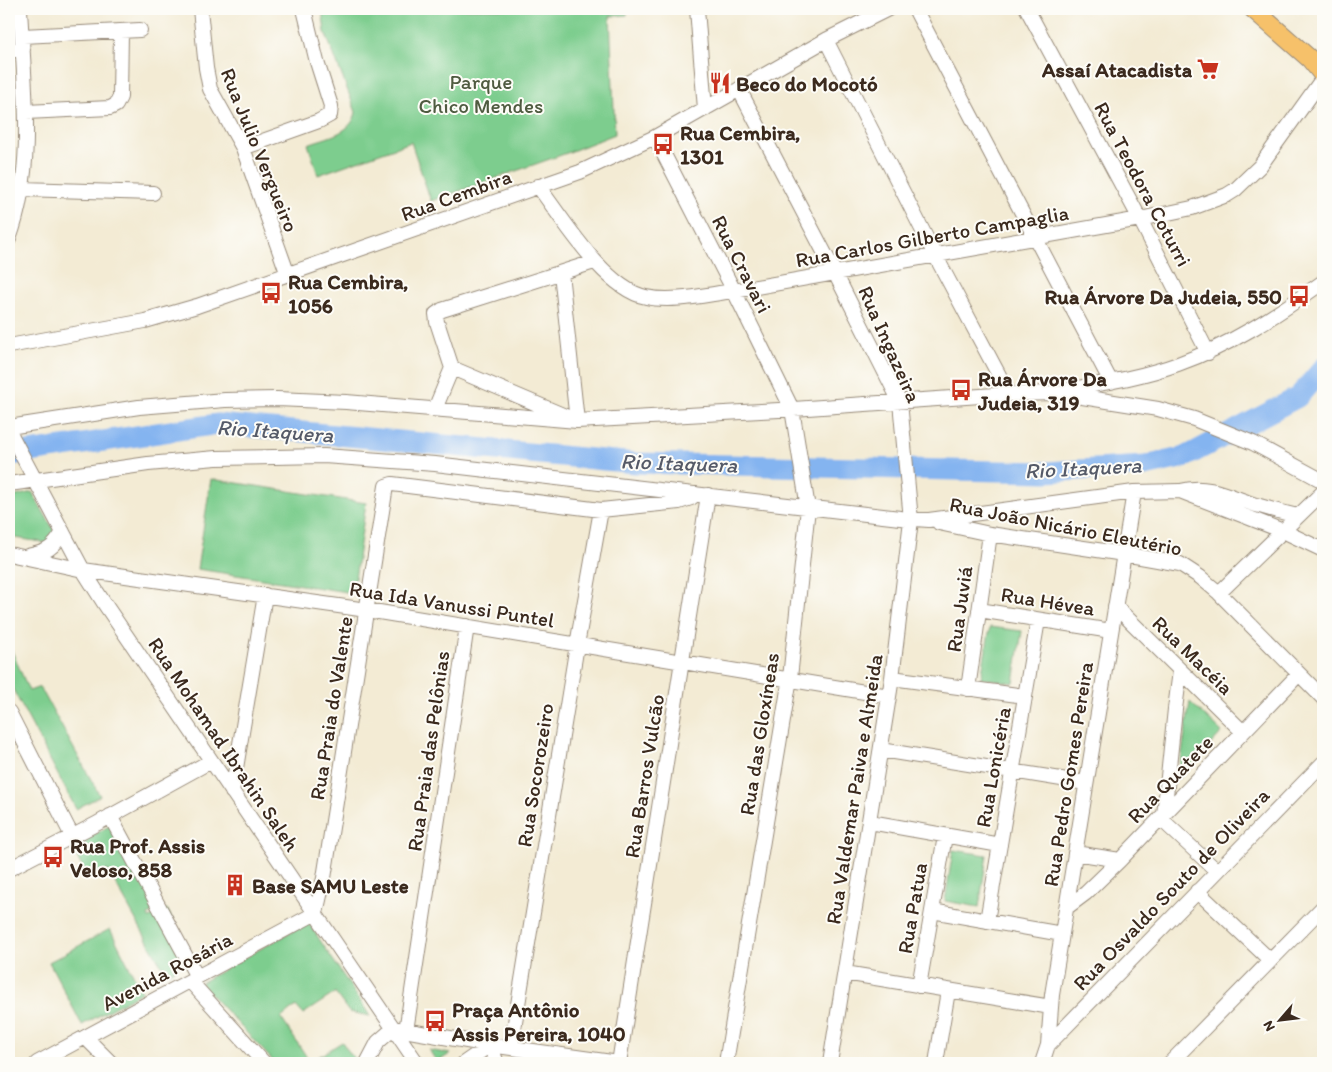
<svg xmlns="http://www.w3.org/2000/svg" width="1332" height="1072" font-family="Itim,sans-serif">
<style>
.green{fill:#7dcd8e;stroke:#5c7c56}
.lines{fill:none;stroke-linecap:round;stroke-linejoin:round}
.river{stroke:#84b4f0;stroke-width:21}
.minor-casing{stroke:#978a79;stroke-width:16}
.major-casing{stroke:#978a79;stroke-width:20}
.minor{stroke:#fff;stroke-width:14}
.major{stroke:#f6c16b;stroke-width:18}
.labels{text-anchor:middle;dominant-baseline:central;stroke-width:4;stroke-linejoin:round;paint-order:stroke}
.poi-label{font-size:21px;font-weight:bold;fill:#3b2a1e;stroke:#fdfcf7;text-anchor:start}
.park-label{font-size:21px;fill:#4f5b40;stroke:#fdfcf7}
.street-label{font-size:21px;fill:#3b2a1e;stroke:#fdfcf7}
.water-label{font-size:22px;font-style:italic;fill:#555a68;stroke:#fdfcf7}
</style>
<rect width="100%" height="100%" fill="#fdfcf7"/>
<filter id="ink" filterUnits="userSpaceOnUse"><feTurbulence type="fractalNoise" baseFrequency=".02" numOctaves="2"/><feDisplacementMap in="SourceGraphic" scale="10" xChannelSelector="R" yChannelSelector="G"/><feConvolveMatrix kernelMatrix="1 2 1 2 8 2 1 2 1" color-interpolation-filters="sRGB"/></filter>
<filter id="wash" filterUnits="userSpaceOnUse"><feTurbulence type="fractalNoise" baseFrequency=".0096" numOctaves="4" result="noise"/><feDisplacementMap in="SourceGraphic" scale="20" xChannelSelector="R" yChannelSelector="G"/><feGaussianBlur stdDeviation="1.12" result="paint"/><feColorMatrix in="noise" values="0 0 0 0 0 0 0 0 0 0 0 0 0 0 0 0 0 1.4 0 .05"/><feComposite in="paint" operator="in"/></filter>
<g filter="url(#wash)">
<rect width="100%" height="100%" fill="#f3ebd4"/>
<path class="green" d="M322 9H627V15L610 16 615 134 567 153 431 201 411 142 318 175 308 144C326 137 352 134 356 112L325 32Z
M211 479 366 503 353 593 197 569Z
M32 492 55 532 48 543 9 537V498Z
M990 627 1022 631 1014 683 981 678Z
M9 644 29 691 40 687 100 796 76 809 9 682Z
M1190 702 1222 732 1178 779Z
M111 825 159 909 148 915 149 918 167 909 189 950 173 960 177 968 166 974 108 870 88 879 72 847Z
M953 850 987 855 979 907 945 901Z
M308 922 370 1016 349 1012 335 993 303 1014 296 1006 281 1018 310 1062 342 1042 354 1059V1063H275L200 983Z
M110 929 142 992 82 1025 49 962Z
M429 1050 450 1054 437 1062Z"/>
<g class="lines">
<path class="river" d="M9 455 218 424 636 463 1046 472 1145 466 1185 457 1298 397 1323 368"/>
</g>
</g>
<g filter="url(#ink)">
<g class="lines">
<g class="minor-casing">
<path id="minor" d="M200 9 206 68 210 89 243 148 288 275
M697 9 705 109
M915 9 1111 382
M1027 9 1140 219 1208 353
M23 36 140 30
M826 40 935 255 1009 394
M9 50H23
M739 89 835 273 900 402 911 520 892 678 830 1063
M26 112 110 108 116 105 120 97 121 31
M655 137 734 291 792 409 808 508 790 678 726 1063
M243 148 319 121 330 115 331 106 317 62 304 9
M538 186C563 219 605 289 646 297 673 303 708 294 734 291L1140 219 1192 208 1227 195 1235 190 1260 166 1323 78
M22 189 153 193
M9 239C36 166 24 85 20 9
M9 346 145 321 197 306 580 172 655 137 826 40 888 9
M452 368 577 421 561 273
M1067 390C1104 383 1142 377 1178 364 1231 345 1277 315 1323 282
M435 409 452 368 437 322 436 314 442 310 594 262
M9 427 139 407 225 400 277 399 346 402 577 421 779 410 1009 394 1057 393 1158 409 1194 419 1253 443 1323 481
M9 431 83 570 104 603 417 1063
M9 484 148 464 216 458 324 456 435 464 900 518 929 520 1134 492 1180 491 1283 531 1323 550
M1181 491C1207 483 1231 497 1256 505 1270 509 1284 513 1298 516
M939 523 990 534 1124 554 1180 564 1200 577 1219 593 1323 698
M9 554 83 570 367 610 889 696
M27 556C47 552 53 549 63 532
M1219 593 1323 492
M1115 606 1243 732
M979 610 1111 631
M892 678 1025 696
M968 689 990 534
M9 712 72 836
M881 750 1086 783
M232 792 265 595
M1164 815 1175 709 1180 671
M110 816 197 977
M1160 818 1217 871
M870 822 1000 845
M1075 853 1120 860
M9 869 98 823 211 761
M1197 891 1270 960
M1066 908 1086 893 1120 860 1299 674
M932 911 1062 934
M316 913 324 878 386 486 392 484 601 510 679 502 691 498 696 494
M987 921 1038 620
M845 973 1051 1007
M190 981 264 1063
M919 986 945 836
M398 1029 490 1045 619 1063
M406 1031 467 626
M86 1038 111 1063
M490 1045 497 1063
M1048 1045 1323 763
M511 1047 577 645 601 510
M37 1063 316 913
M367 1063 378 1042 394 1028
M464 1063 490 1045
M619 1063 708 495
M936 1063 948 991
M1042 1063 1048 1045 1052 995 1134 492
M1170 1063 1323 907"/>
</g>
<g class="major-casing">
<path id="major" d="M1253 9 1310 59 1323 75"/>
</g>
<use href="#minor" class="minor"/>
<use href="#major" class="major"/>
</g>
</g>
<defs>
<g id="supermarket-bare" transform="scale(1.725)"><path d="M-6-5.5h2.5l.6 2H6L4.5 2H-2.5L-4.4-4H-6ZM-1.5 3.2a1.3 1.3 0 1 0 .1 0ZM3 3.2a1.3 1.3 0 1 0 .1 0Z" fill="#c8321e" stroke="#fdfcf7" stroke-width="2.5" paint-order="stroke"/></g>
<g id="restaurant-bare" transform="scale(1.725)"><path d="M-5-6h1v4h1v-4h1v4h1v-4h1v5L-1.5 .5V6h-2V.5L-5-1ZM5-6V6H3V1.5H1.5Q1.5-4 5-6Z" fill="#c8321e" stroke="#fdfcf7" stroke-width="2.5" paint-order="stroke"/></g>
<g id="bus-bare" transform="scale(1.725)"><path d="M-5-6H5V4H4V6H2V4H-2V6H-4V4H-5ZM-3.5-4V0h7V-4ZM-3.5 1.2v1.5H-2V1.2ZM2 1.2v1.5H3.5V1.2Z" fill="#c8321e" stroke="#fdfcf7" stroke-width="2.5" paint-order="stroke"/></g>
<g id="building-bare" transform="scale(1.725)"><path d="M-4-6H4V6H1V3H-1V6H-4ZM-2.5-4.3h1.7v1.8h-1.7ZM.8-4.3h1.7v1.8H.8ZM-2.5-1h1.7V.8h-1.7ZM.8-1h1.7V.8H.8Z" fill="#c8321e" stroke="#fdfcf7" stroke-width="2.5" paint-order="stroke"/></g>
</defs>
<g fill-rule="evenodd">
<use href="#supermarket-bare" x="1208" y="69"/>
<use href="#restaurant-bare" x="720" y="83"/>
<use href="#bus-bare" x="663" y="144"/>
<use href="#bus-bare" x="271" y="293"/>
<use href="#bus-bare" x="1299" y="296"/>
<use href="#bus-bare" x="961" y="390"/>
<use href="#bus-bare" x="53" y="857"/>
<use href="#building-bare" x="235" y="885"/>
<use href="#bus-bare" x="435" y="1021"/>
</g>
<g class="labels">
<g class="poi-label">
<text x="1192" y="69" text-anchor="end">Assaí Atacadista</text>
<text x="736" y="83">Beco do Mocotó</text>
<text x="680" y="132">Rua Cembira,<tspan x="680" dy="24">1301</tspan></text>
<text x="288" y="281">Rua Cembira,<tspan x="288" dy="24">1056</tspan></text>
<text x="1282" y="296" text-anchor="end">Rua Árvore Da Judeia, 550</text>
<text x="978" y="378">Rua Árvore Da<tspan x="978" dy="24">Judeia, 319</tspan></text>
<text x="70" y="845">Rua Prof. Assis<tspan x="70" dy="24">Veloso, 858</tspan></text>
<text x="252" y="885">Base SAMU Leste</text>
<text x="452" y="1009">Praça Antônio<tspan x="452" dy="24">Assis Pereira, 1040</tspan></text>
</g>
<g class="park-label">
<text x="481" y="81">Parque<tspan x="481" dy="24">Chico Mendes</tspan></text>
</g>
<g class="street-label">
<text transform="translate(260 150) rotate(68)">Rua Julio Vergueiro</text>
<text transform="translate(1143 184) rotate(62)">Rua Teodora Coturri</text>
<text transform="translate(456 195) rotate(-20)">Rua Cembira</text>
<text transform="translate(932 236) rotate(-10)">Rua Carlos Gilberto Campaglia</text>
<text transform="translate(742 264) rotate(63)">Rua Cravari</text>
<text transform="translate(890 344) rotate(66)">Rua Ingazeira</text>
<text transform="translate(1066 526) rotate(11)">Rua João Nicário Eleutério</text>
<text transform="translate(1048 601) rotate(9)">Rua Hévea</text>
<text transform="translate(452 604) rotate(9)">Rua Ida Vanussi Puntel</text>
<text transform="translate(959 609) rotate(-82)">Rua Juviá</text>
<text transform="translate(1193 655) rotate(44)">Rua Macéia</text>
<text transform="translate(331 708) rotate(-81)">Rua Praia do Valente</text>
<text transform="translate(759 734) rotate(-81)">Rua das Gloxíneas</text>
<text transform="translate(224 744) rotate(56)">Rua Mohamad Ibrahin Saleh</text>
<text transform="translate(428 751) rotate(-82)">Rua Praia das Pelônias</text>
<text transform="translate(993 767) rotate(-80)">Rua Lonicéria</text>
<text transform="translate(1068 774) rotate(-81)">Rua Pedro Gomes Pereira</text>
<text transform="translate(535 775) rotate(-81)">Rua Socorozeiro</text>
<text transform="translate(644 776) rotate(-81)">Rua Barros Vulcão</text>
<text transform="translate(1170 779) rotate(-46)">Rua Quatete</text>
<text transform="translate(854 789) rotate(-81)">Rua Valdemar Paiva e Almeida</text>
<text transform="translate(1171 889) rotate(-46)">Rua Osvaldo Souto de Oliveira</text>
<text transform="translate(912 908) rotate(-80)">Rua Patua</text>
<text transform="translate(167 971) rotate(-28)">Avenida Rosária</text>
</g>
<g class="water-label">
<text transform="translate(275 431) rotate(4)">Rio Itaquera</text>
<text transform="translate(679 463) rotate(2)">Rio Itaquera</text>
<text transform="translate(1083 468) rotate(-3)">Rio Itaquera</text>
</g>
</g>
<rect width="1332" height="1072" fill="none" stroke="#fdfcf7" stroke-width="30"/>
<g transform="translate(1280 1020) rotate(242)" stroke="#fdfcf7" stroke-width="4" paint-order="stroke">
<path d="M0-4L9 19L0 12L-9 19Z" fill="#3b2a1e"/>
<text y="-8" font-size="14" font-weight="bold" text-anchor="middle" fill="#3b2a1e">N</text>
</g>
</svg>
